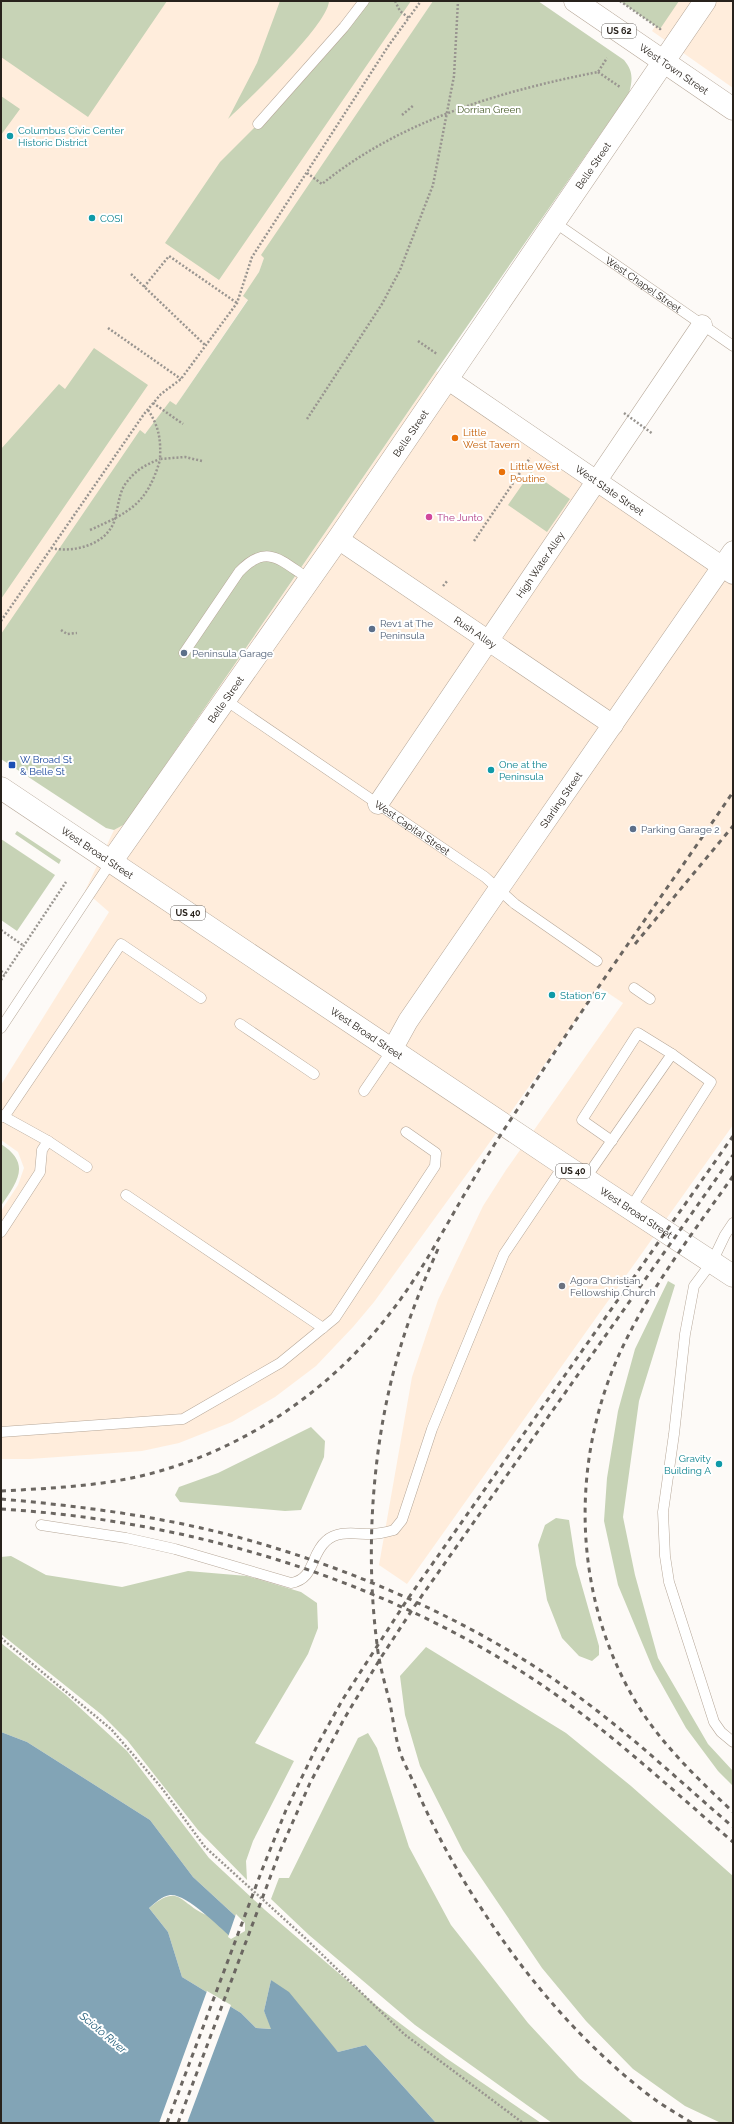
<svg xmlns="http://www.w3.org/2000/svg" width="734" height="2124" font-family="Raleway,sans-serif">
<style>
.built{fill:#ffeddc}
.green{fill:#c7d3b6}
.water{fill:#82a4b6}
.pier{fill:#fdfaf7}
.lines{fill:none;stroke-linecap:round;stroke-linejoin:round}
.lane-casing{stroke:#b6a798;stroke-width:11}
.street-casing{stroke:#b6a798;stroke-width:21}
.secondary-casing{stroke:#b6a798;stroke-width:23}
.primary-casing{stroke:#b6a798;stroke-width:23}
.path{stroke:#999590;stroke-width:2.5;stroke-dasharray:2 2;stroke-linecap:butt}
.lane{stroke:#fff;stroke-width:10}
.street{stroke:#fff;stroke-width:20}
.secondary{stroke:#fff;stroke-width:22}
.primary{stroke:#fff;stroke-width:22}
.rail{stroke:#6b6661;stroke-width:3;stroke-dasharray:5 5;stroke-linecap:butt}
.path-bridge{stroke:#999590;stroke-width:2.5;stroke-dasharray:2 2;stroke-linecap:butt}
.culture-dot{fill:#0f9aa8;stroke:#fff;stroke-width:1.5}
.food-dot{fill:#e8710a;stroke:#fff;stroke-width:1.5}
.hotel-dot{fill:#d1479c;stroke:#fff;stroke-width:1.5}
.service-dot{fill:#5c6f8a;stroke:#fff;stroke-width:1.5}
.transit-dot{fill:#1a4fb4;stroke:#fff;stroke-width:1.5}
.worship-dot{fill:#6b7280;stroke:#fff;stroke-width:1.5}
.labels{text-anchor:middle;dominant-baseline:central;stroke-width:4;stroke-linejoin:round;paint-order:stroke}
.shield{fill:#fff;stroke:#686460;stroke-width:1}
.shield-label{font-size:9px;font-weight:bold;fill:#28221c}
.street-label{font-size:10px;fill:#28221c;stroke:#fff}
.park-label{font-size:10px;fill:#4b5e2d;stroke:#fff}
.culture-label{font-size:10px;fill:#0d838f;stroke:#fff;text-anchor:start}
.food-label{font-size:10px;fill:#c56008;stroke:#fff;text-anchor:start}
.hotel-label{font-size:10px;fill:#b23c85;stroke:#fff;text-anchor:start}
.service-label{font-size:10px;fill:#4e5e75;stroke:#fff;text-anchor:start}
.transit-label{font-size:10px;fill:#164399;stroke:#fff;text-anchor:start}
.worship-label{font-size:10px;fill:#5b616d;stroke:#fff;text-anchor:start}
.water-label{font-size:11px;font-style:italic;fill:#205c78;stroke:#fff}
</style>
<rect width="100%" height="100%" fill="#fdfaf7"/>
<path class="built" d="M1 1H433L265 256 249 298 200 370 177 404 141 437 1 635Z
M671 1H733V88L652 31Z
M436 371 722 566 733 551V1125L407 1584 379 1565 412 1377 438 1300 483 1206 506 1170 623 1003 599 987 480 1156 374 1302 353 1327 316 1366 275 1397 232 1422 179 1443 142 1451 30 1459H1V1211L18 1185 24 1168 18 1152 1 1140V1085L109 912 85 891 114 830 125 824Z"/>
<path class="green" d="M1 1H167L88 117 1 57Z
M280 1H329C328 25 248 100 228 119L257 63Z
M364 1H411L219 280 165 243 220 162 258 124Z
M433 1H538L624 60C633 71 633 79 629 93L436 371 125 824 114 830 106 828 1 759V634L140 430 145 434 170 401 176 405 183 395 248 300 243 296 259 272 264 258 261 255Z
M620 1H679L660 29Z
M1 96 20 109 1 135Z
M94 348 148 385 1 599V449L59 384 65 389Z
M531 472 570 499 547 532 508 505Z
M17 831 61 860 59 864 15 834Z
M1 839 55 875 17 931 1 920Z
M1 1144C32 1164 17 1182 1 1206Z
M668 1281 675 1285 639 1401 623 1517 635 1575 658 1658 708 1744 733 1771V1786L718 1771 686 1728 653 1669 618 1585 604 1521 607 1478 618 1411 635 1349Z
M311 1427 325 1441 324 1457 301 1510 285 1511 180 1502 175 1495 179 1487 218 1473Z
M556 1518 569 1520 576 1565 599 1646V1655L592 1661 579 1656 562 1638 547 1600 538 1545 545 1525Z
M11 1556 46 1575 122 1587 188 1571 247 1576 301 1592 317 1603 318 1628 308 1654 255 1743 294 1761 253 1841 246 1861 247 1880 198 1830 127 1740 102 1715 1 1634V1557Z
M1 1643 66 1695 127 1751 209 1858 265 1910 377 2006 446 2058 541 2123H436L366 2045 338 2052 271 1980 264 2011 272 2029 256 2028 241 2013 182 1977 168 1932 149 1908C179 1883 179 1902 204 1914 216 1920 232 1921 244 1924L193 1877 150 1820 27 1742 1 1732Z
M426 1647 566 1733 631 1786 733 1876V2123H721L685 2106 633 2069 586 2021 542 1968 463 1851 420 1766 405 1715 400 1676Z
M368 1733 377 1748 409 1847 451 1925 528 2023 579 2078 634 2123H552L415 2025 309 1935 271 1899 279 1878H289L358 1738Z"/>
<path class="water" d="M1 1732 27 1742 150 1820 193 1877 244 1924 231 1937C219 1927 186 1893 170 1895 162 1896 155 1903 149 1908L168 1932 182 1977 241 2013 256 2028 271 2029 264 2011 271 1980 289 1992 338 2052 366 2045 436 2123 1 2122Z"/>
<path class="pier" d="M236 1914 245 1923V1931L231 1939 228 1937Z
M207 1991 231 2005 187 2123H159Z"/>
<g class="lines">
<g class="lane-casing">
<g id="lane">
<path d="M258 124 344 27 364 1"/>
<path id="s1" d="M554 222 733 346"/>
<path d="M184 653 239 572C267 542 281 561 309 579"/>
<path id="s2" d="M224 699 485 877 515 904 597 961"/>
<path d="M634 988 650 999"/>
<path d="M240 1024 314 1074"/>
<path d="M1 1028 111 862"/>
<path d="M364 1091 392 1050"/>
<path d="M1 1115 48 1141 42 1150 40 1172 1 1232"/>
<path d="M4 1117 121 944 201 998"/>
<path d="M48 1141 87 1167"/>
<path d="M612 1141 582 1120 638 1033 672 1054"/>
<path d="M585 1179 672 1054 711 1082 630 1209"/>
<path d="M126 1195 323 1328"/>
<path d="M733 1223 725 1235 712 1262 694 1286 685 1334 674 1434 663 1512 665 1556 669 1582 714 1722 721 1732 733 1742"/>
<path d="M1 1432 183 1419 280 1363 335 1318 435 1166 436 1153 406 1132"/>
<path d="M41 1525 126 1538 175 1549 291 1583C315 1579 310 1555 326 1541 338 1530 355 1534 370 1534 378 1534 387 1532 394 1530L402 1520 432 1429 504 1254 564 1165"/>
</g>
</g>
<g class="street-casing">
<g id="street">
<path id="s3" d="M447 379 733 574"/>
<path id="s4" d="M338 539 613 725"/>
<path id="s5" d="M378 804 702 325"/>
<path id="s6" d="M392 1050 408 1021 498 890 733 551"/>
</g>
</g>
<g class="secondary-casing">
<g id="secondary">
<path id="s7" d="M111 862 338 539 705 1"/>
</g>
</g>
<g class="primary-casing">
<g id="primary">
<path id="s8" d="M575 1 733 109"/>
<path id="s9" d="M1 788 564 1165 733 1276"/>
</g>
</g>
<path class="path" d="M395 1 400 11 409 18
M620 1 660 29 661 28
M598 72 620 87
M402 115 414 105
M307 173 322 184C401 120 501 91 598 72L607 58
M131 274 206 346
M144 287 169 256 237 303
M108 328 181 379
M418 341 437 354
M153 403 183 424
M148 410C159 426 161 440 160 459L185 457 202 461
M307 419 382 304 400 270 433 185 454 76 458 1
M90 530C130 512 147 504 160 460
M474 541 530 458
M51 548C74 553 105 545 114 522 118 510 118 497 124 486 133 472 144 465 160 459
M443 586 448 580
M1 621 144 414 161 394 181 379 237 303 252 257 389 45 421 1
M61 630 67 634 77 633
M1 930 24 946
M1 971 5 974
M1 980 66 882
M1 1638 111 1729 161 1787 205 1847 304 1937 404 2034 523 2123"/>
<use href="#lane" class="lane"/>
<use href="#street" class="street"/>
<use href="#secondary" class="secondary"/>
<use href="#primary" class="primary"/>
<path class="rail" d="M635 944 733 826
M733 1176C695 1230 654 1283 625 1342 569 1455 571 1595 637 1704 662 1745 698 1779 733 1812
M438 1249C423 1283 409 1317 399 1352 372 1443 365 1551 377 1644 379 1664 385 1684 390 1703 393 1719 395 1736 400 1752 404 1764 411 1776 416 1788 435 1832 457 1872 483 1911 528 1980 581 2042 646 2093 660 2104 676 2113 692 2123
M1 1491C54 1488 109 1486 160 1471 256 1443 339 1383 397 1304 426 1265 448 1221 473 1180 489 1152 507 1125 525 1098 591 994 664 894 733 792
M1 1499C68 1505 135 1513 201 1528 324 1556 462 1614 565 1687 625 1729 678 1780 733 1827
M1 1509C197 1521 402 1584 562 1699 622 1743 677 1794 733 1842
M167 2123 262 1870 286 1810 319 1742 343 1699 407 1600 733 1136
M178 2123 280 1851 310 1783 344 1719 380 1659 416 1604 733 1155"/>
<path class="path-bridge" d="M624 413 653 434"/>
</g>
<g class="culture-dot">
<circle cx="10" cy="136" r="4"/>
<circle cx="92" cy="218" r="4"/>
<circle cx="491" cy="770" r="4"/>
<circle cx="552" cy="995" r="4"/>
<circle cx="719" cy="1464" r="4"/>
</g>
<g class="food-dot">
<circle cx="455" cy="438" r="4"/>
<circle cx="502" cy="472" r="4"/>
</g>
<circle class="hotel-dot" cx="429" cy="517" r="4"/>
<g class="service-dot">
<circle cx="372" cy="629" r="4"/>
<circle cx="184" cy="653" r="4"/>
<circle cx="633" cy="829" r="4"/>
</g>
<rect class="transit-dot" x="8" y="761" width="8" height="8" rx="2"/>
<circle class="worship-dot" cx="562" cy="1286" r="4"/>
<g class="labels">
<g class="shield">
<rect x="602" y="24" width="34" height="14" rx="3"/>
<rect x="171" y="906" width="34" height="14" rx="3"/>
<rect x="556" y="1164" width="34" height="14" rx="3"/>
</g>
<g class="shield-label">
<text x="619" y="31">US 62</text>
<text x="188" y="913">US 40</text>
<text x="573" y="1171">US 40</text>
</g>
<g class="street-label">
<text stroke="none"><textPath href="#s8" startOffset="120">West Town Street</textPath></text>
<text stroke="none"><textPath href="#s7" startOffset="847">Belle Street</textPath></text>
<text stroke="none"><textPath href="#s1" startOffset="109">West Chapel Street</textPath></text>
<text stroke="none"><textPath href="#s7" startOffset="523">Belle Street</textPath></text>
<text stroke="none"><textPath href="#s3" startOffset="197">West State Street</textPath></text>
<text stroke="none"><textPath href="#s5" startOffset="289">High Water Alley</textPath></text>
<text stroke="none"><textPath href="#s4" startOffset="166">Rush Alley</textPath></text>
<text stroke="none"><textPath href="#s7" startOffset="199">Belle Street</textPath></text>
<text stroke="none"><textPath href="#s6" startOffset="302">Starling Street</textPath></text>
<text stroke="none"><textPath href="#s2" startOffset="228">West Capital Street</textPath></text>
<text stroke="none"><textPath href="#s9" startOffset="116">West Broad Street</textPath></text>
<text stroke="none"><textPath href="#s9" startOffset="440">West Broad Street</textPath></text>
<text stroke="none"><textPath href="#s9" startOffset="764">West Broad Street</textPath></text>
</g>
<g class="park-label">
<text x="489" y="109">Dorrian Green</text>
</g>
<g class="culture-label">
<text x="18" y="130">Columbus Civic Center<tspan x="18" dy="12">Historic District</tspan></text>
<text x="100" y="218">COSI</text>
<text x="499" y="764">One at the<tspan x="499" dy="12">Peninsula</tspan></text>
<text x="560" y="995">Station 67</text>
<text x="711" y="1458" text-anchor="end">Gravity<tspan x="711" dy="12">Building A</tspan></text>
</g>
<g class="food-label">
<text x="463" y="432">Little<tspan x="463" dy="12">West Tavern</tspan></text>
<text x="510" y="466">Little West<tspan x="510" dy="12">Poutine</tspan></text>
</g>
<g class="hotel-label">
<text x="437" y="517">The Junto</text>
</g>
<g class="service-label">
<text x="380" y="623">Rev1 at The<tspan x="380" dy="12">Peninsula</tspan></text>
<text x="192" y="653">Peninsula Garage</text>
<text x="641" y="829">Parking Garage 2</text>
</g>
<g class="transit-label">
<text x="20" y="759">W Broad St<tspan x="20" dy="12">&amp; Belle St</tspan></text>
</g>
<g class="worship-label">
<text x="570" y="1280">Agora Christian<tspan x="570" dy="12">Fellowship Church</tspan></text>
</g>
<g class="water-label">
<text transform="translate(103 2033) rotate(40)">Scioto River</text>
</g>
</g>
<rect width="734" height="2124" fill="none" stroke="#28221c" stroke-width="4"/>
</svg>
